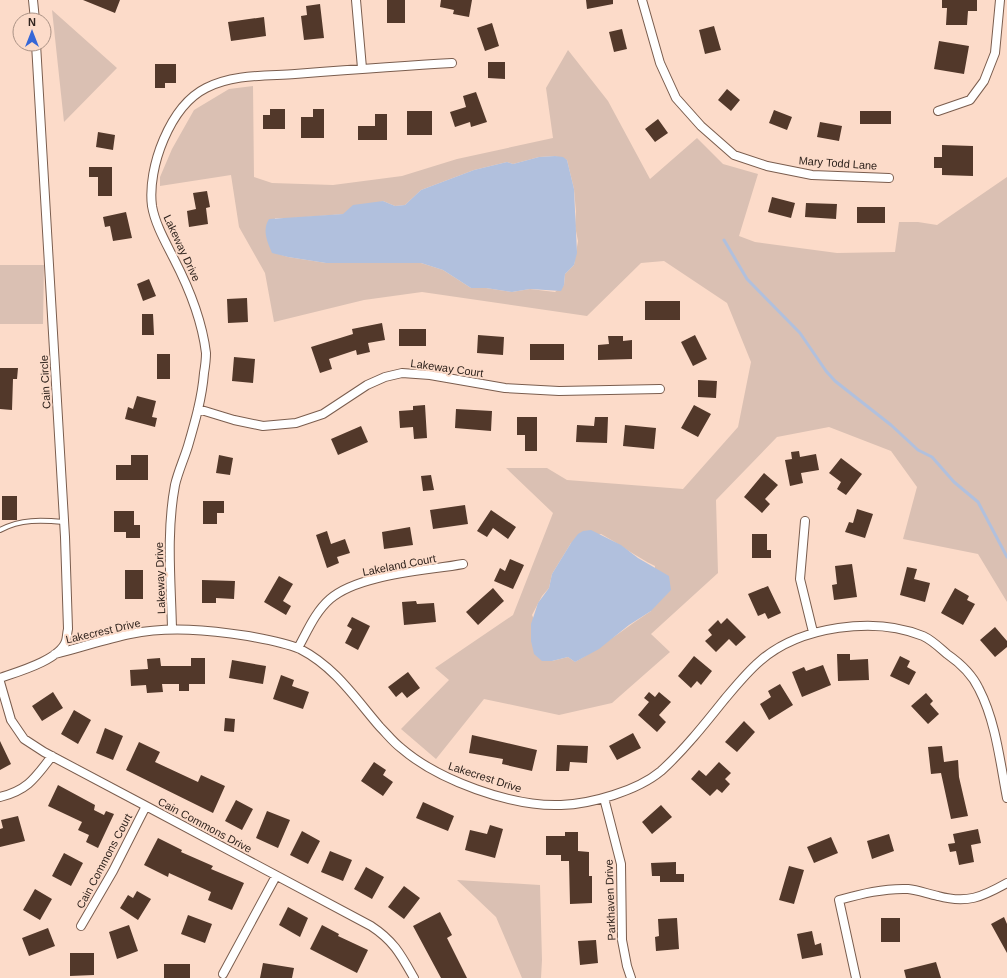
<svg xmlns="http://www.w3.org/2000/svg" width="1007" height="978" font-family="Arial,sans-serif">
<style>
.green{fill:#dac0b3;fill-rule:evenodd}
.water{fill:#b1c0dd}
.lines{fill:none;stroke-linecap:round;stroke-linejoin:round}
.stream{stroke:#b1c0dd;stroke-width:3}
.building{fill:#52382a}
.lane-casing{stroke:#7a5d4e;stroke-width:6}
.street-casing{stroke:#7a5d4e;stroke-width:10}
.lane{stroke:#fff;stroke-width:4}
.street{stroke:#fff;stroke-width:8}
.labels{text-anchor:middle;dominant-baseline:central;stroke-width:4;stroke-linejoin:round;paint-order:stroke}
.street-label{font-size:11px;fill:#30241e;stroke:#fcdbc9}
</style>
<rect width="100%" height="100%" fill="#fcdbc9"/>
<path class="green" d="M52 10 117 68 64 122Z
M568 50 608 101 650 179 697 138 723 164 758 174 739 236 755 242 837 253 895 252 899 222H918L937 225 1007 177V602L978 554 903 539 917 487 891 451 829 427 777 437 716 500 718 573 651 634 670 652 612 703 559 715 484 699 436 759 401 729 449 680 435 668 513 615 553 513 506 468H547L567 480 683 489 738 427 751 362 727 303 664 261 641 263 587 316 422 292 364 300 274 322 265 273 239 227 231 175 160 186V177L172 149 194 110 229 89 253 86 254 177 272 183 333 185 402 176 457 159 553 138 546 88ZM555 156 567 160 574 189 576 212 575 226 578 241 574 265 565 274 564 285 555 292 530 289 512 292 486 288H471L443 270 421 263H326L288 257 272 252 275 218H294L344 214 383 201 395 206 405 205 421 190 474 170 507 162 513 164 539 157ZM601 534C620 544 636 557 655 566L651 611C625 628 602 647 575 662L568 657 552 661 532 615 542 596 549 588 552 574 571 543Z
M0 265H44L43 324H0Z
M457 880 540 885 542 960 541 978H522L496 917Z"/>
<path class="water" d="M555 156 563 157 567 160 574 189 577 253 574 265 565 274 564 285 561 291 530 289 512 292 486 288H471L443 270 421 263H326L288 257 272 253C267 241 262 230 269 219L343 214 353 205 383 201 395 206 405 205 421 190 474 170 507 162 513 164 539 157Z
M591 530 621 545 638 558 669 576 671 590 651 611 629 625 599 649 575 662 568 657 552 661H542L534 654 531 641V624L538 603 549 588 552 574 571 543 578 534 583 531Z"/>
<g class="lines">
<path class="stream" d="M724 240 747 279 800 333 826 371 835 381 891 425 918 450 932 457 954 482 978 502 1007 557"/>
</g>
<path class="building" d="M83 0H120L115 13Z
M387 0H405V23H387Z
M441 0H472L469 17 453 14 454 10 440 7Z
M586 0H613V4L587 9Z
M942 0H977V11H968L967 25H946L947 8H942Z
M320 4 324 38 304 40 301 16 307 15 306 6Z
M264 17 266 36 231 41 228 22Z
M492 23 499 46 485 51 477 28Z
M714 26 721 50 705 54 699 30Z
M622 29 627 49 614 52 609 32Z
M939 41 969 46 964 74 934 69Z
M488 62H505V79L488 78Z
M155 64H176V83H165V88H155Z
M727 89 740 100 731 111 718 100Z
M476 92 487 122 471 127 470 122 455 127 450 112 466 107 463 96Z
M270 109H285V129H263V115H270Z
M313 109H324V138H301V117H313Z
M774 110 792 117 787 130 769 123Z
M407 111H432V135H407Z
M860 111H891V124H860Z
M375 114H387V140H358V126H375Z
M658 119 668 133 655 142 645 129Z
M820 122 842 126 839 141 817 137Z
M98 132 115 135 113 150 96 147Z
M942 145 973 146V176L942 175V168H934V157H942Z
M89 167H112V196H98V177H89Z
M207 191 210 207 206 208 208 224 189 227 187 211 196 209 193 193Z
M772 197 795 203 791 218 768 212Z
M806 203 837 204 836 219 805 217Z
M857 207H885V223H857Z
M126 212 132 238 113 241 110 226 105 227 103 217Z
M149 279 156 296 143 301 137 284Z
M247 298 248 322 228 323 227 299Z
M645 301H680V320H645Z
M142 314H153L154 335H142Z
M382 323 385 340 368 343 370 352 357 355 356 350 329 359 332 369 320 373 311 347 353 334 352 329Z
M399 329H426V346H399Z
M478 335 504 337 503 355 477 353Z
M695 335 707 359 693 366 681 342Z
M608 336H623V341L632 340V359L598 360V345L609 344Z
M530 344H564V360H530Z
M157 354H170V379H157Z
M234 357 255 359 253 383 232 381Z
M0 368H18L17 379H13L12 410 0 409Z
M698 380 717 381 716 398 698 397Z
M137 396 156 401 152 417 157 418 155 427 125 419 128 407 133 409Z
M425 405 427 438 414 439 413 427 400 428 399 411 413 410V406Z
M694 405 711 414 698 437 681 428Z
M456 409 492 411 491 431 455 428Z
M517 417H537V451H525V435H517Z
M595 417H608L607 443 576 442 577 425 594 426Z
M625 425 656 428 654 449 623 446Z
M361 426 368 442 338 455 331 439Z
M799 451 800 457 816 454 819 470 801 473 803 483 790 486 785 460 792 459 791 452Z
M131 455H148V480H116V465H131Z
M219 455 233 458 230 475 216 473Z
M841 458 862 474 846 495 837 489 841 482 829 473Z
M764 473 778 485 765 499 770 504 762 513 744 497Z
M431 475 434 490 423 491 421 476Z
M2 496H17V520H2Z
M203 501H224V513H217V524H203Z
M465 505 468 524 433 529 430 510Z
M857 509 873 514 865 538 845 532 849 522 853 523Z
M491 510 516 527 508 539 493 528 487 537 477 531Z
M114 511H134V525H140V538H126V532H114Z
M410 527 413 545 384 549 382 532Z
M327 531 331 544 345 539 350 553 337 557 339 563 327 568 316 535Z
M752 534H767V550H771V558H752Z
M510 559 524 565 513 589 494 581 500 568 505 571Z
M852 564 857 597 834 600 832 585 837 584 835 566Z
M907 567 917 569 914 579 930 583 925 602 900 595Z
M125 570H143V599H125Z
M279 576 293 584 283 601 291 606 286 615 264 602Z
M202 580 235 581 234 599 216 598V603H202Z
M768 586 781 613 768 619 765 613 758 616 748 594Z
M493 588 504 601 478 625 466 612Z
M955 588 969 596 967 600 975 604 963 625 941 613Z
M416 601 417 604 434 603 436 622 404 625 402 602Z
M352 617 370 626 358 650 345 643 352 629 347 626Z
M727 618 746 637 736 646 729 639 716 652 705 641 712 635 708 630 718 620 721 624Z
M995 627 1007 641V647L995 657 980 640Z
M837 654H850V660L868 659 869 680 838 681Z
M694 656 712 671 701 685 697 681 691 688 678 676Z
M900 656 910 661 907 667 916 672 909 685 890 676Z
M160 658 161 666H191V658H205V684H189V691H179V684H162L163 692 147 693 146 685 131 686 130 670 148 669 147 659Z
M232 660 266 666 263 684 229 678Z
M823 665 831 685 802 697 792 672 804 667 806 671Z
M408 672 420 688 407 698 402 692 396 697 388 687Z
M281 675 294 680 292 686 309 692 303 709 273 699Z
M780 684 793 705 769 720 760 704 771 697 768 691Z
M53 692 63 708 42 721 32 706Z
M649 692 655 697 659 692 671 702 659 715 666 722 657 732 638 715 649 702 644 698Z
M926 693 933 701 930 704 939 714 928 724 911 706Z
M74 710 91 720 78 744 61 734Z
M225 718 235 719 234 732 224 731Z
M744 721 755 732 737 752 725 742Z
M105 728 123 736 113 760 96 753Z
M633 733 641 748 617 760 609 746Z
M472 735 537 750 532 771 502 764 503 759 469 753Z
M0 741 11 764 0 770Z
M139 742 160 752 155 762 198 782 201 775 225 786 213 813 126 770Z
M557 745 588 746 587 763 570 762 569 771H556Z
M942 746 944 762 958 760 959 777 968 816 951 819 941 773 931 774 928 747Z
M374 762 386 770 383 775 393 782 383 796 361 781Z
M719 762 731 773 725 779 730 784 722 793 717 789 710 796 691 779 699 770 706 776Z
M58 785 95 805 94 810 104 815 106 811 114 814 98 848 86 842 89 835 78 830 82 822 48 806Z
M236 800 253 809 242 830 225 821Z
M423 802 454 816 448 831 416 818Z
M661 805 672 817 652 834 642 822Z
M267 811 290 820 278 848 256 838Z
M18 816 25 841 0 847V829L3 828 1 820Z
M490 825 503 829 495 858 465 850 470 830 487 834Z
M978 829 981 843 971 845 974 862 959 865 956 851 950 852 948 844 955 843 953 834Z
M302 831 320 841 308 864 290 855Z
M565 832H578V851L589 852V876H592V903L570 904 569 861H561V855H546V836H565Z
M889 834 894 851 872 859 867 841Z
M831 837 838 853 814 863 807 847Z
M158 838 182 850 181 852 213 866 211 869 244 883 232 910 208 900 211 892 169 873 168 877 144 865Z
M330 851 352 860 343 881 321 872Z
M64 853 83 863 71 886 52 876Z
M676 862V874H684V882H660V876H652L651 863Z
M789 866 804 870 794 904 779 900Z
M366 867 384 877 372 899 354 889Z
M404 886 420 898 404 919 388 907Z
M35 889 52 899 40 920 23 910Z
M137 891 151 899 138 920 120 908 128 895 133 898Z
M288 907 308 918 300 937 279 925Z
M440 912 452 935 447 938 467 978H441L413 926Z
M188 915 212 924 205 943 181 934Z
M1004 917 1007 924V953L991 924Z
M677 918 679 949 656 951 655 937 659 936 658 919Z
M881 918H900V942H881Z
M129 925 138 951 117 959 109 932Z
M322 925 339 934 338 936 368 950 357 973 310 949Z
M48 928 55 946 29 956 22 938Z
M812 931 815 945 821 943 823 955 802 959 797 934Z
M596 940 598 963 580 965 578 941Z
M70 953H94V975L70 976Z
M936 962 941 978H906L904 970Z
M263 963 294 968 292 978H260Z
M164 964H190V978H164Z"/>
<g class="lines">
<g class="lane-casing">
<path id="lane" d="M0 530C21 519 41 520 64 522"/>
</g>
<g class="street-casing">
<path id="street" d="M33 0 35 20
M356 0 362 68
M642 0 660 63 676 98 701 126 734 155 767 166 812 175 889 178
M938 111 970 100 984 81 995 53 1000 0
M198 409 234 420 263 426 296 423 323 414 367 385 385 377 402 373 430 375 505 388 559 391 660 389
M805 521 800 579 813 632
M172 629C171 582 166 533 175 485 178 472 184 459 188 446 195 422 202 398 204 373 205 367 206 359 206 353 202 320 189 288 174 259 166 243 155 224 152 206 147 168 170 106 206 88 233 74 266 76 295 74 347 70 399 66 452 63
M298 648C307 632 315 612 330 599 359 574 425 571 463 564
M55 654C80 648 105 639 130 634 169 626 209 630 248 636 264 639 284 642 300 649 335 667 355 698 380 727 387 734 393 742 401 748 438 780 511 807 561 805 591 804 637 791 661 771 684 750 704 725 724 700 735 687 747 672 760 661 800 626 875 616 923 636 932 640 940 648 947 654 960 663 972 674 979 689 996 722 1000 762 1007 798
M0 678C17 672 60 660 66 641 67 638 67 633 68 629L65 537 36 44
M0 682 11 720 24 739 44 752 146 806 371 926C394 941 401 955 414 978
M0 797C28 790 35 778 52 756
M604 798 621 864 622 940 627 966 631 978
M81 926 113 871 146 806
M223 974 276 876
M856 978 839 900C861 894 884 888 908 889 918 890 928 894 938 896 967 904 982 897 1007 883"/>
</g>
<use href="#lane" class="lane"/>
<use href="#street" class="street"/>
</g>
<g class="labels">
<g class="street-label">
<text transform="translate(838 163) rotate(4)">Mary Todd Lane</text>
<text transform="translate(182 248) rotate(65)">Lakeway Drive</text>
<text transform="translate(447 368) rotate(8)">Lakeway Court</text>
<text transform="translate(45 382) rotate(-93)">Cain Circle</text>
<text transform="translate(399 565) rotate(-11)">Lakeland Court</text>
<text transform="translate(160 578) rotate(-92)">Lakeway Drive</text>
<text transform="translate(103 631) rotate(-13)">Lakecrest Drive</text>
<text transform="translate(485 777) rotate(18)">Lakecrest Drive</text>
<text transform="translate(205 825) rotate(28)">Cain Commons Drive</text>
<text transform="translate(104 861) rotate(-62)">Cain Commons Court</text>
<text transform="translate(610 900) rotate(-92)">Parkhaven Drive</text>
</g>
</g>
<g transform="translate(32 32)"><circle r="19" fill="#fcdbc9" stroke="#aa9285"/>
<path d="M0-3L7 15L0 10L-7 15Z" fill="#3667d7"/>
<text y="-6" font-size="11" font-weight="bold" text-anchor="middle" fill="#30241e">N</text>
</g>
</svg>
